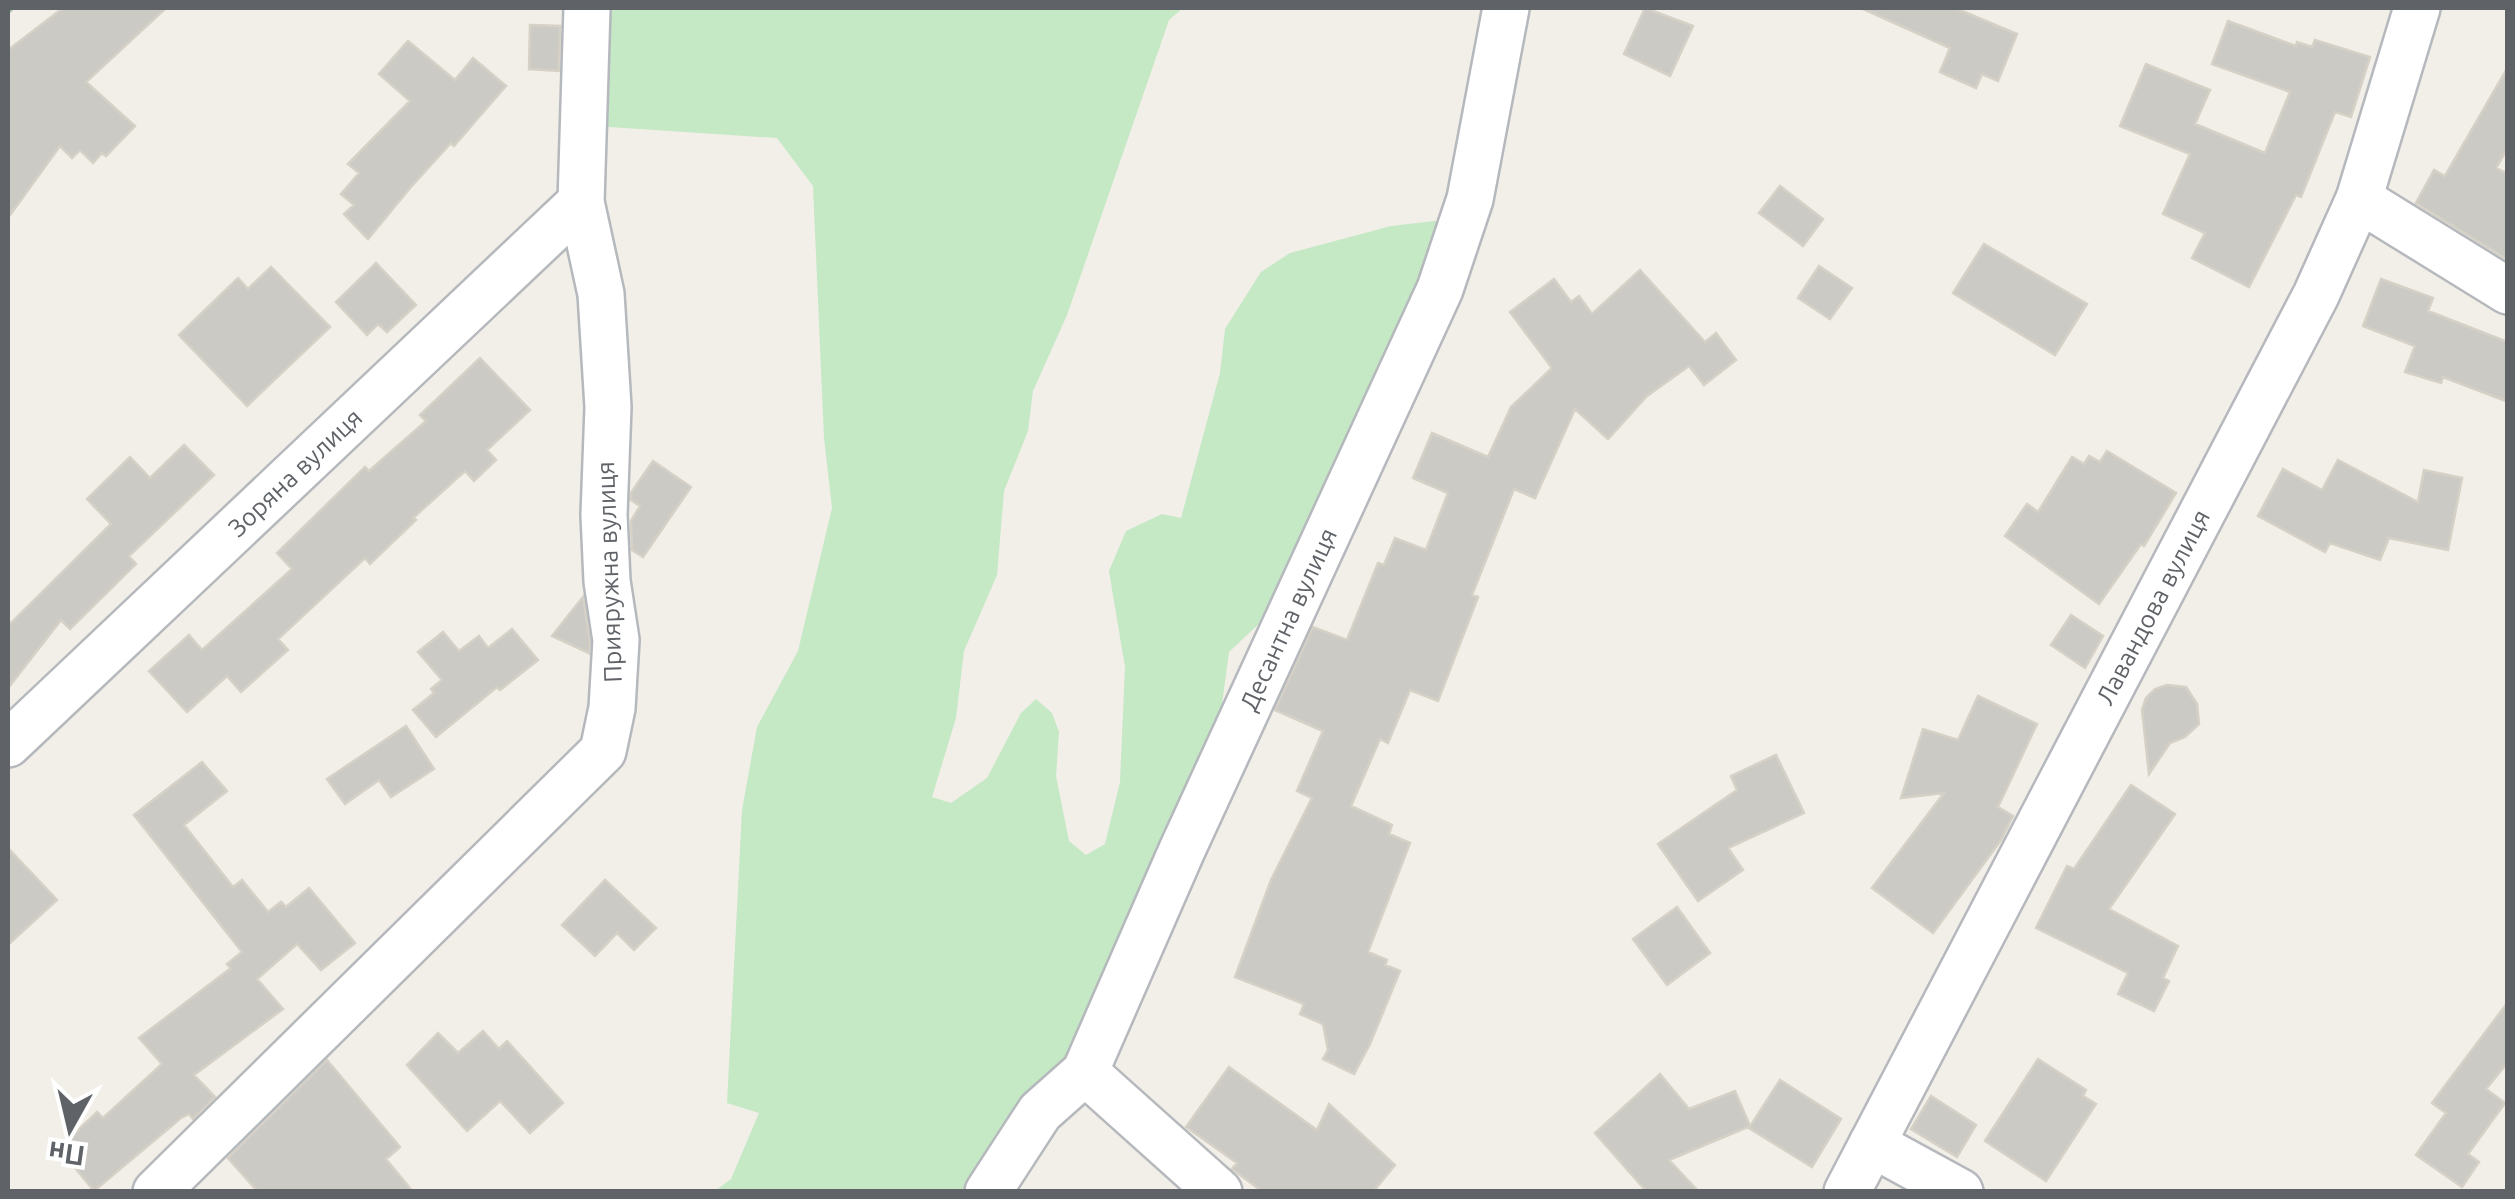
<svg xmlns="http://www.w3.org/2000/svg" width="2515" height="1199" font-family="Ubuntu,sans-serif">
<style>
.green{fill:#c5e8c5}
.building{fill:#cccac5;stroke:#d6d1c6;stroke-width:2.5}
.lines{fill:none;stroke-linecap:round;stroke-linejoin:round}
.minor-casing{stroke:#b5b8bc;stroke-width:50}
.path{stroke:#9cc7a9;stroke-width:6;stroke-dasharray:10 5;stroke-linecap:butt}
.minor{stroke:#fff;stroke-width:45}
.labels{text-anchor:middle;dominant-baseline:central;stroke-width:8;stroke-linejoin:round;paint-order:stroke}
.street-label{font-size:25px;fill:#5f6368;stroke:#fff}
</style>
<rect width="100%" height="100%" fill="#f1efe8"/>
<path class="green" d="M598 8H1183L1169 20 1067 315 1033 391 1028 431 1004 491 997 575 964 651 956 718 932 797 951 803 987 778 1021 713 1036 699 1052 713 1059 732 1056 776 1069 841 1086 855 1105 844 1120 782 1125 667 1109 571 1126 531 1162 514 1181 518 1220 373 1225 329 1261 272 1290 253 1391 226 1452 219 1279 605 1229 652 1221 711 1194 801 1079 1049 1022 1099 962 1191H715L731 1179 759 1113 727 1103 742 810 757 727 798 651 832 508 824 438 813 186 777 138 594 126Z"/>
<path class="building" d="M63 8H166L86 82 135 126 106 156 102 153 93 163 80 150 72 158 60 146 8 218V50Z
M1645 8 1693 26 1670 76 1624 54Z
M1861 8H1955L2017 34 1998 81 1982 74 1976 88 1940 72 1950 48Z
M2228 21 2296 46 2297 42 2312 47 2315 40 2370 57 2351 117 2335 112 2301 197 2296 195 2249 287 2192 258 2205 233 2163 214 2190 154 2120 126 2146 64 2210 90 2195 124 2265 153 2290 92 2212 64Z
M530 25 560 26 559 71 529 69Z
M408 41 455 80 473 58 506 86 454 146 451 143 410 188 368 239 344 214 354 205 341 194 359 173 348 164 410 101 379 74Z
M2508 67V148L2496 168 2508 174V260L2416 203 2434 170 2445 176Z
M1780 186 1823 219 1803 246 1759 213Z
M1984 244 2087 304 2055 355 1953 293Z
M376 263 416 305 387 332 378 324 367 335 336 302Z
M1819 266 1852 288 1830 319 1798 298Z
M271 267 330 327 247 406 179 335 238 278 248 289Z
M1640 270 1705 342 1716 333 1736 360 1704 385 1689 366 1647 396 1608 439 1575 409 1535 498 1514 489 1472 595 1478 597 1438 701 1410 690 1388 743 1380 739 1351 806 1392 825 1389 834 1410 843 1368 952 1387 960 1385 965 1400 971 1370 1044 1354 1074 1323 1059 1328 1050 1323 1024 1300 1014 1304 1004 1235 977 1271 880 1312 798 1297 791 1323 731 1275 710 1313 627 1347 640 1378 563 1384 565 1395 538 1426 550 1448 493 1413 478 1432 433 1488 457 1511 407 1552 368 1510 312 1554 279 1571 302 1579 296 1592 314Z
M2381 279 2433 298 2428 311 2508 342V402L2443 377 2441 383 2405 372 2415 346 2363 326Z
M480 358 530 410 487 450 496 460 474 481 465 471 413 518 416 520 370 564 365 558 278 639 288 650 241 692 227 676 187 712 149 671 189 635 202 650 292 569 277 553 365 467 369 471 426 421 420 415Z
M184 445 214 475 129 556 136 564 70 629 61 620 8 688V626L111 524 87 499 130 457 150 478Z
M2107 451 2176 493 2144 546 2141 544 2099 604 2005 536 2027 504 2038 512 2072 457 2084 464 2089 456 2100 462Z
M2338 460 2418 502 2424 470 2462 478 2448 550 2389 538 2380 560 2330 543 2325 552 2258 516 2283 469 2322 490Z
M653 461 691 487 643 557 632 550 631 521 640 506 631 500V493Z
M583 597 590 641 589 653 552 636Z
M2071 615 2103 636 2085 668 2051 645Z
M512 629 538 660 500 690 497 687 436 737 413 710 434 693 431 689 442 680 418 652 443 632 459 651 479 636 488 648Z
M2167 685 2186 687 2197 704 2199 724 2185 737 2170 743 2149 774 2142 710 2146 698 2155 689Z
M1978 696 2037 724 1998 807 2013 816 2001 840 1933 933 1872 888 1944 793 1901 798 1923 729 1958 740Z
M406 726 434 769 391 797 379 780 345 804 327 779Z
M1776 755 1804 813 1728 848 1743 870 1698 901 1658 844 1737 790 1731 776Z
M202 762 227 791 184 825 233 887 242 880 268 912 281 902 286 907 309 888 355 943 321 970 297 944 257 979 283 1009 194 1075 215 1097 193 1119 189 1114 181 1118 94 1191 59 1148 97 1112 103 1118 162 1064 139 1038 231 968 227 964 242 952 134 815Z
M2131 785 2175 814 2109 909 2178 946 2163 978 2169 981 2154 1011 2118 994 2128 973 2036 928 2067 866 2074 869Z
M8 848 57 900 8 945Z
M605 880 656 928 634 950 617 933 595 956 562 925Z
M1677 907 1710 953 1667 985 1633 939Z
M2508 1002V1062L2486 1089 2505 1103 2468 1154 2479 1162 2462 1187 2416 1155 2446 1113 2432 1103Z
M483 1031 499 1049 507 1041 563 1103 530 1133 500 1101 467 1131 407 1065 438 1033 458 1053Z
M2038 1059 2086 1090 2083 1096 2096 1104 2046 1181 1985 1141Z
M327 1060 400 1147 386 1159 413 1192H258L228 1158Z
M1229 1067 1317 1130 1329 1104 1395 1165 1373 1192H1263L1232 1169 1237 1163 1186 1127Z
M1660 1074 1689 1109 1735 1091 1750 1126 1669 1160 1699 1192H1647L1595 1133Z
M1780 1080 1841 1119 1812 1167 1749 1128Z
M1931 1096 1976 1125 1957 1157 1911 1129Z"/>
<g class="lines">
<g class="minor-casing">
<g id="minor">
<path d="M2359 199 2508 291"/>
<path id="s1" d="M8 744 581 202"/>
<path d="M1085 1072 1219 1192"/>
<path d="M1872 1144 1960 1192"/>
<path d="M156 1192 603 751 612 708 616 640 607 581 604 515 608 407 601 294 581 202 587 8"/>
<path id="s2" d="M988 1192 1040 1112 1085 1072 1182 850 1440 289 1470 199 1506 8"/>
<path id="s3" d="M1847 1192 2316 295 2359 199 2417 8"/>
</g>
</g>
<path class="path" d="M8 11 11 8"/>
<use href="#minor" class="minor"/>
</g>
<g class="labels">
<g class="street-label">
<text stroke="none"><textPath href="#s1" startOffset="395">Зоряна вулиця</textPath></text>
<text transform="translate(609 572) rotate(-92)">Прияружна вулиця</text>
<text stroke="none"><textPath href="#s3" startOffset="660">Лавандова вулиця</textPath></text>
<text stroke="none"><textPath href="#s2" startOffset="652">Десантна вулиця</textPath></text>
</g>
</g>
<rect width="2515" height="1199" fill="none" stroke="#5f6368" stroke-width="20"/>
<g transform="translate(70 1129) rotate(188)" stroke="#ffffff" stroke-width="8" paint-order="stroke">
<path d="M0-8L18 38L0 25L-18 38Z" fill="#5f6368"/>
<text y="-15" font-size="28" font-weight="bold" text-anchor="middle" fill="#5f6368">Пн</text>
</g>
</svg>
